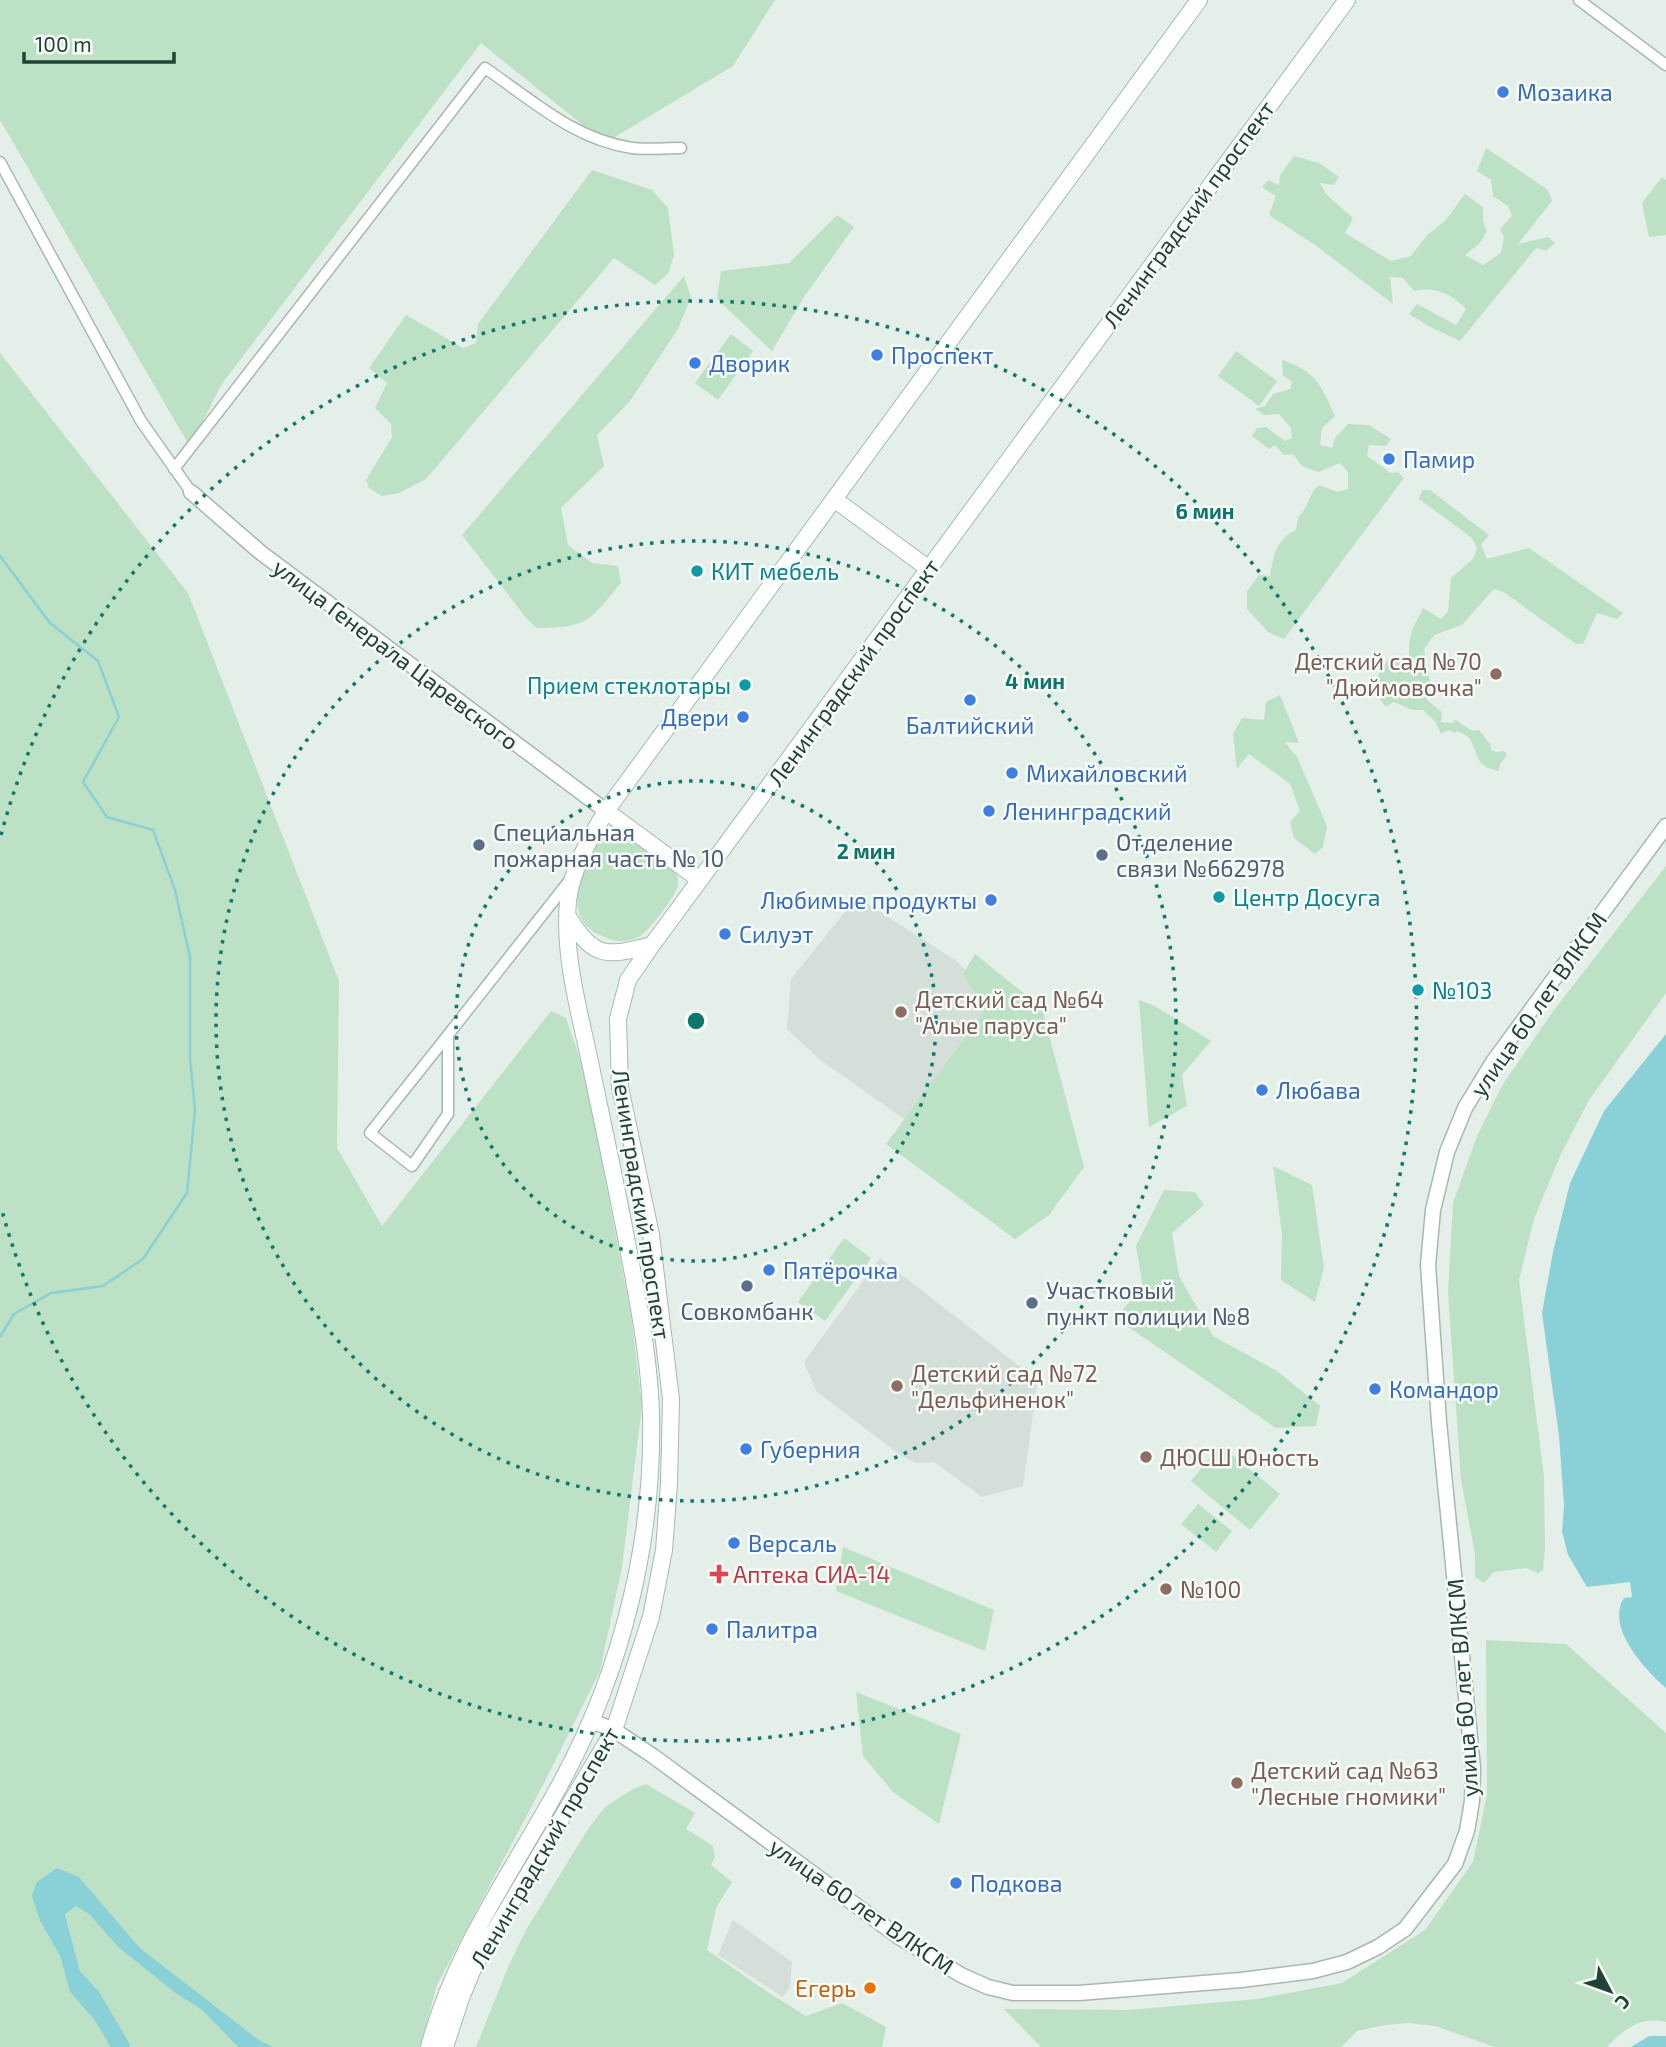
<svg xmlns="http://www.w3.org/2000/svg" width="1666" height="2047" font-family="'Exo 2',sans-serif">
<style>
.built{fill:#d3dfd8}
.green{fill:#bce1c4}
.water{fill:#89d0d7}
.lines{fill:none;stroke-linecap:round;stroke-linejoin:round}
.stream{stroke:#89d0d7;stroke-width:2.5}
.river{stroke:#89d0d7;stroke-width:18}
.minor-casing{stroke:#a7b8b1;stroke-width:13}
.tertiary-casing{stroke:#a7b8b1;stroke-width:17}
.secondary-casing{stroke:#a2bbb1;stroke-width:18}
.minor{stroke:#fff;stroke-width:10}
.tertiary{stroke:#fff;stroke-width:14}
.secondary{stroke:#fff;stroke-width:16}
.ring{fill:none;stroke:#0f766e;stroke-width:3.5;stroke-dasharray:3.5 7}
.shop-dot{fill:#3f7fe0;stroke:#f6fbf8;stroke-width:2.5}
.culture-dot{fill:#0f9aa8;stroke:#f6fbf8;stroke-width:2.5}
.education-dot{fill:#8d6e63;stroke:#f6fbf8;stroke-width:2.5}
.service-dot{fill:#5c6f8a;stroke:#f6fbf8;stroke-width:2.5}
.health-dot{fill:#e0444e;stroke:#f6fbf8;stroke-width:2.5}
.food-dot{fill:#e8710a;stroke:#f6fbf8;stroke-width:2.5}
.labels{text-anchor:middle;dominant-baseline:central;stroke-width:5;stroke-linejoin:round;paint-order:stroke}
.shop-label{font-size:23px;fill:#366cbe;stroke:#f6fbf8;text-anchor:start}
.street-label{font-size:23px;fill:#224238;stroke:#f6fbf8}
.culture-label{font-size:23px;fill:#0d838f;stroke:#f6fbf8;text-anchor:start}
.education-label{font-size:23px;fill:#785e54;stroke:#f6fbf8;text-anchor:start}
.service-label{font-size:23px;fill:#4e5e75;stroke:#f6fbf8;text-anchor:start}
.health-label{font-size:23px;fill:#be3a42;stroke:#f6fbf8;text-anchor:start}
.food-label{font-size:23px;fill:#c56008;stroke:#f6fbf8;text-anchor:end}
.centre{fill:#0f766e;stroke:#f6fbf8;stroke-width:3.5}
.ring-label{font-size:21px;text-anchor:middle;font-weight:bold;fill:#0f766e;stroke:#f6fbf8;stroke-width:5;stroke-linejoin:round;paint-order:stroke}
</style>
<rect width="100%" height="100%" fill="#e5efea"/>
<path class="built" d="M857 897 955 960 1033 1035 917 1128 819 1059 787 1029 791 979Z
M880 1258 1027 1372 1037 1385 1023 1486 982 1497 934 1462 916 1463 900 1455 816 1391 804 1362Z
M733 1920 792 1962 790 1987 783 1997 718 1955Z"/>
<path class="green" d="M0 0H775L733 66 605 143 481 43 221 385 190 447 0 120Z
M1486 148 1548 190 1552 201 1518 244 1548 237 1555 243 1546 251 1536 248 1460 341 1428 326 1409 314 1417 304 1456 325 1466 309C1453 294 1433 286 1414 291L1403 278 1390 277 1393 304 1315 245 1269 215 1276 196 1262 187 1268 180 1279 185 1280 175 1294 156 1319 163 1339 177 1334 185 1320 183 1326 194 1353 218 1345 233 1391 261 1411 256 1427 235 1445 221 1465 194 1483 207V221L1487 231 1480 243 1465 255 1483 265 1501 253 1504 237 1500 229 1512 216 1508 206 1493 196 1491 180 1477 171Z
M592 170 652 190 668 208 674 255 668 274 655 285 614 258 426 479 399 493 382 496 369 488 366 480 392 437 391 424 375 408 387 383 369 368 406 315 463 348 476 343 478 324Z
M1662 177 1666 180V235L1649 237 1642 203Z
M837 215 854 227 804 297 772 351 717 299 721 271 789 263Z
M684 276 691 297 678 329 630 401 597 435 604 466 561 508 568 545 592 563 618 566 621 583C590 620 588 628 537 628L527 619 462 535Z
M731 334 753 351 718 400 695 383Z
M1236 351 1277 381 1259 406 1218 376Z
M0 353 188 593 339 981 337 1148 382 1226 551 1011 566 1018 585 1073 631 1315 642 1406 622 1567 600 1671 542 1787 437 1985 420 2047H273L259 2040 140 1948 79 1877 40 1921 60 1956 70 1992 100 2025 93 1985 80 1971 65 1913 76 1906 89 1914 118 1947 174 1992 203 2011 238 2047H0Z
M1282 360C1316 371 1321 385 1335 416L1322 428 1320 445 1332 448 1335 438 1348 424 1369 425 1391 439 1386 446 1369 445 1367 456 1391 473 1398 472 1404 478 1284 639 1268 632 1247 609V591L1259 575 1270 576C1273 557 1276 539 1296 530L1298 517C1310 506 1307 496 1319 485L1338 492 1348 489V472L1340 463 1318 472 1302 466 1293 454 1284 455 1275 445 1269 449 1252 436 1257 428 1266 427 1285 441 1292 438 1291 428 1279 414 1264 415 1255 409 1265 406 1273 394 1290 389 1292 381 1283 376Z
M1422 490H1430L1489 535 1481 545 1487 559 1529 548 1623 613 1617 619 1597 613 1583 644H1576L1505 593 1494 589 1462 625 1434 635 1424 649 1431 687 1427 700 1442 712 1441 722 1452 723 1456 720 1472 731 1479 730 1490 744 1491 750 1496 752 1504 751 1507 755 1500 764 1499 771C1472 767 1480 751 1468 737 1465 734 1461 733 1457 731L1455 733 1449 730 1441 734 1435 721 1423 710H1412L1394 702 1386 707 1371 687 1388 659 1410 665C1407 637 1411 632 1423 608L1441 619 1448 611 1451 578 1473 559 1477 548 1472 538 1419 499Z
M1280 695 1299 743 1285 742 1297 757 1327 826 1323 847 1315 854 1294 838 1290 822 1300 811 1290 784 1249 754 1237 769 1233 734 1242 718 1264 720 1266 702Z
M617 826 672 865C676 872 679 877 678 885 675 897 650 930 640 936 629 943 615 942 604 937 554 917 587 863 602 831Z
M1666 866V993L1589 1100 1560 1156 1534 1219 1519 1280 1544 1477 1545 1548 1543 1570 1538 1573 1526 1568 1494 1572 1484 1583 1475 1577V1554L1461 1480 1448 1292 1453 1203 1477 1136 1503 1084 1554 1010Z
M975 954 1042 1008 1084 1167 1049 1215 1015 1239 886 1144 985 1011 963 974Z
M1139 1000 1155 1006 1211 1041 1182 1075 1187 1106 1149 1127Z
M1273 1166 1312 1185 1324 1268 1315 1302 1281 1280 1282 1234Z
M1164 1190 1195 1192 1204 1205 1172 1233 1179 1276 1213 1336 1277 1371 1320 1406 1316 1426 1276 1428 1115 1318 1143 1287 1136 1246Z
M844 1238 871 1258 825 1321 798 1302Z
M1220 1445 1280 1494 1250 1530 1191 1481Z
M1198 1504 1232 1531 1216 1552 1181 1524Z
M843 1547 994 1610 985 1651 836 1591Z
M1486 1640 1566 1644 1666 1733V2022C1640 2016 1624 2029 1607 2047H1495L1435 2026 1409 2023 1385 2025 1357 2031 1341 2047H1041L1004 2009 1128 2010 1257 1999 1342 1983 1425 1930 1473 1862 1487 1794Z
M856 1692 961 1734 939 1824 893 1792 863 1756Z
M646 1784 695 1813 686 1829 713 1846 715 1857 711 1865 732 1882 716 1908 707 1950 769 1993 806 2016 842 2003 886 2027 882 2047H476L508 1967 526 1930 588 1829 605 1807 633 1789Z"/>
<path class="water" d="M1666 1034V1688C1645 1670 1605 1627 1624 1598L1632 1597 1630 1582 1587 1587 1568 1555 1562 1531 1564 1505 1559 1436 1542 1313 1553 1252 1570 1183 1604 1111Z
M57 1868 79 1877 140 1948 259 2040 273 2047H238L203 2011 174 1992 118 1947 89 1914 76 1906 65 1914 80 1971 93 1985 105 2007 100 2026 70 1992 60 1956 40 1921 32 1896 37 1882Z
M1649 2036H1666V2047H1631Z"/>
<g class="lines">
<path class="stream" d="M0 556 50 623 98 661 119 717 83 782 107 817 153 830 175 890 190 957V1058L195 1110 187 1193 143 1259 103 1286 51 1293 14 1314 0 1337"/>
<path class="river" d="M91 1996 121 2047"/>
<g class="minor-casing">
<path id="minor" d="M1579 0 1666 65
M0 162 141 421 191 492
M174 469 485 68C532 100 573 139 632 148 647 150 665 148 681 148
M448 1035V1114L412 1166 370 1133Z
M448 1035 569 881"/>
</g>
<g class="tertiary-casing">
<path id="tertiary" d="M191 492 260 552 606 811
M592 1721 614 1730 653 1756 899 1937 961 1975 988 1987 1013 1993H1079L1241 1980 1313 1971 1347 1962 1378 1947 1405 1929 1455 1864 1467 1831 1472 1801 1473 1768 1439 1422 1428 1265 1433 1210 1447 1152 1465 1108 1493 1062 1666 826"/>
</g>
<g class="secondary-casing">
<path id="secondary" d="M834 499 929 569
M606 811 700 880
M569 918C595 960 607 956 652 945
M429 2047C456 1946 515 1869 563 1779 622 1669 654 1541 651 1415 650 1370 642 1324 634 1280 621 1207 605 1134 590 1062 579 1010 563 955 568 901 572 868 590 838 606 811L1199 0
M445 2047 461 1998 475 1964 614 1730 651 1617 664 1550 669 1483 671 1399 651 1235 620 1087 618 1019 628 980 652 945 1347 0"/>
</g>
<use href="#minor" class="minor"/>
<use href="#tertiary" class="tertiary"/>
<use href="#secondary" class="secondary"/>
</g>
<g class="ring">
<circle cx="696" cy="1021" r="240"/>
<circle cx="696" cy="1021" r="480"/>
<path d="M1 835A720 720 0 1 1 1 1207"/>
</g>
<g class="shop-dot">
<circle cx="1503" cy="92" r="7"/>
<circle cx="877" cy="355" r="7"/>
<circle cx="695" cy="363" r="7"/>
<circle cx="1389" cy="459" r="7"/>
<circle cx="970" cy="700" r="7"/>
<circle cx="743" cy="717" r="7"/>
<circle cx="1012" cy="773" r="7"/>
<circle cx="989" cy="811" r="7"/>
<circle cx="991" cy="900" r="7"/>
<circle cx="725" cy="934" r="7"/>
<circle cx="1262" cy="1090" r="7"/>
<circle cx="769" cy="1270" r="7"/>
<circle cx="1375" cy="1389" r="7"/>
<circle cx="746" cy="1449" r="7"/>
<circle cx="734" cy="1543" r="7"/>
<circle cx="712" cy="1629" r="7"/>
<circle cx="956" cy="1883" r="7"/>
</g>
<g class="culture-dot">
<circle cx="697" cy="571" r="7"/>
<circle cx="745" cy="685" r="7"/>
<circle cx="1219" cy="897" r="7"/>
<circle cx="1418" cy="990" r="7"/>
</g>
<g class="education-dot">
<circle cx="1496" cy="674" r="7"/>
<circle cx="901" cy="1012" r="7"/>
<circle cx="897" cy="1386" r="7"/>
<circle cx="1146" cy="1457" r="7"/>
<circle cx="1166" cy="1589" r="7"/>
<circle cx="1237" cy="1783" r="7"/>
</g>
<g class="service-dot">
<circle cx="479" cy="845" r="7"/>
<circle cx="1102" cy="855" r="7"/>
<circle cx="747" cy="1286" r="7"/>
<circle cx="1032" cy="1303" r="7"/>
</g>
<path class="health-dot" d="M715.5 1563.5h7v7h7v7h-7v7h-7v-7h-7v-7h7z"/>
<circle class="food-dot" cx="870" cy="1988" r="7"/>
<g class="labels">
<g class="shop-label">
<text x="1517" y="92">Мозаика</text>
<text x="891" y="355">Проспект</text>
<text x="709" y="363">Дворик</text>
<text x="1403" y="459">Памир</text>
<text x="729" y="717" text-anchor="end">Двери</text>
<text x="970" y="725" text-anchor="middle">Балтийский</text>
<text x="1026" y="773">Михайловский</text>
<text x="1003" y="811">Ленинградский</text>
<text x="977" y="900" text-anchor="end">Любимые продукты</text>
<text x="739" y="934">Силуэт</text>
<text x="1276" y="1090">Любава</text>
<text x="783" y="1270">Пятёрочка</text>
<text x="1389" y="1389">Командор</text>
<text x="760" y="1449">Губерния</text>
<text x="748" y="1543">Версаль</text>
<text x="726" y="1629">Палитра</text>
<text x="970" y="1883">Подкова</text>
</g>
<g class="street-label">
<text transform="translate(1188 214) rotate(-54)">Ленинградский проспект</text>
<text transform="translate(396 654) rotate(37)">улица Генерала Царевского</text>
<text transform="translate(853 672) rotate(-54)">Ленинградский проспект</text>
<text transform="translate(1538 1004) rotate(-55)">улица 60 лет ВЛКСМ</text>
<text transform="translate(642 1204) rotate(81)">Ленинградский проспект</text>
<text transform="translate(1462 1688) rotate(-94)">улица 60 лет ВЛКСМ</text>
<text transform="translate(544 1847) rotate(-60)">Ленинградский проспект</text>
<text transform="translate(862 1906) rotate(35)">улица 60 лет ВЛКСМ</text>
</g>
<g class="culture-label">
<text x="711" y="571">КИТ мебель</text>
<text x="731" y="685" text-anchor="end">Прием стеклотары</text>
<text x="1233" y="897">Центр Досуга</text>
<text x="1432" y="990">№103</text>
</g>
<g class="education-label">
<text x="1482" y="661" text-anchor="end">Детский сад №70<tspan x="1482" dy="26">"Дюймовочка"</tspan></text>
<text x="915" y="999">Детский сад №64<tspan x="915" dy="26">"Алые паруса"</tspan></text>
<text x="911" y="1373">Детский сад №72<tspan x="911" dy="26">"Дельфиненок"</tspan></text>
<text x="1160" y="1457">ДЮСШ Юность</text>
<text x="1180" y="1589">№100</text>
<text x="1251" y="1770">Детский сад №63<tspan x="1251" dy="26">"Лесные гномики"</tspan></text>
</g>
<g class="service-label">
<text x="493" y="832">Специальная<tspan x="493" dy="26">пожарная часть № 10</tspan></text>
<text x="1116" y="842">Отделение<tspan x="1116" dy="26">связи №662978</tspan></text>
<text x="1046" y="1290">Участковый<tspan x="1046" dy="26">пункт полиции №8</tspan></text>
<text x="747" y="1311" text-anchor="middle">Совкомбанк</text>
</g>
<g class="health-label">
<text x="733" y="1574">Аптека СИА-14</text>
</g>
<g class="food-label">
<text x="856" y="1988">Егерь</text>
</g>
</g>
<circle cx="696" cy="1021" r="10" class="centre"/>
<g class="ring-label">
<text x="1205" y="519">6 мин</text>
<text x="1035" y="689">4 мин</text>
<text x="866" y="859">2 мин</text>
</g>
<g transform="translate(1610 1991) rotate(131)" stroke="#f6fbf8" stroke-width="5" paint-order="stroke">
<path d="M0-5L12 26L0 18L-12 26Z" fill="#224238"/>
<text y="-10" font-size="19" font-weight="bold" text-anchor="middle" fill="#224238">С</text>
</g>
<path d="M24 52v10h150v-10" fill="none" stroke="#224238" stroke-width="3.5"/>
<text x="35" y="52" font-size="21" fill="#224238" stroke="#f6fbf8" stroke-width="5" paint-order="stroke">100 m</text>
</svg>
